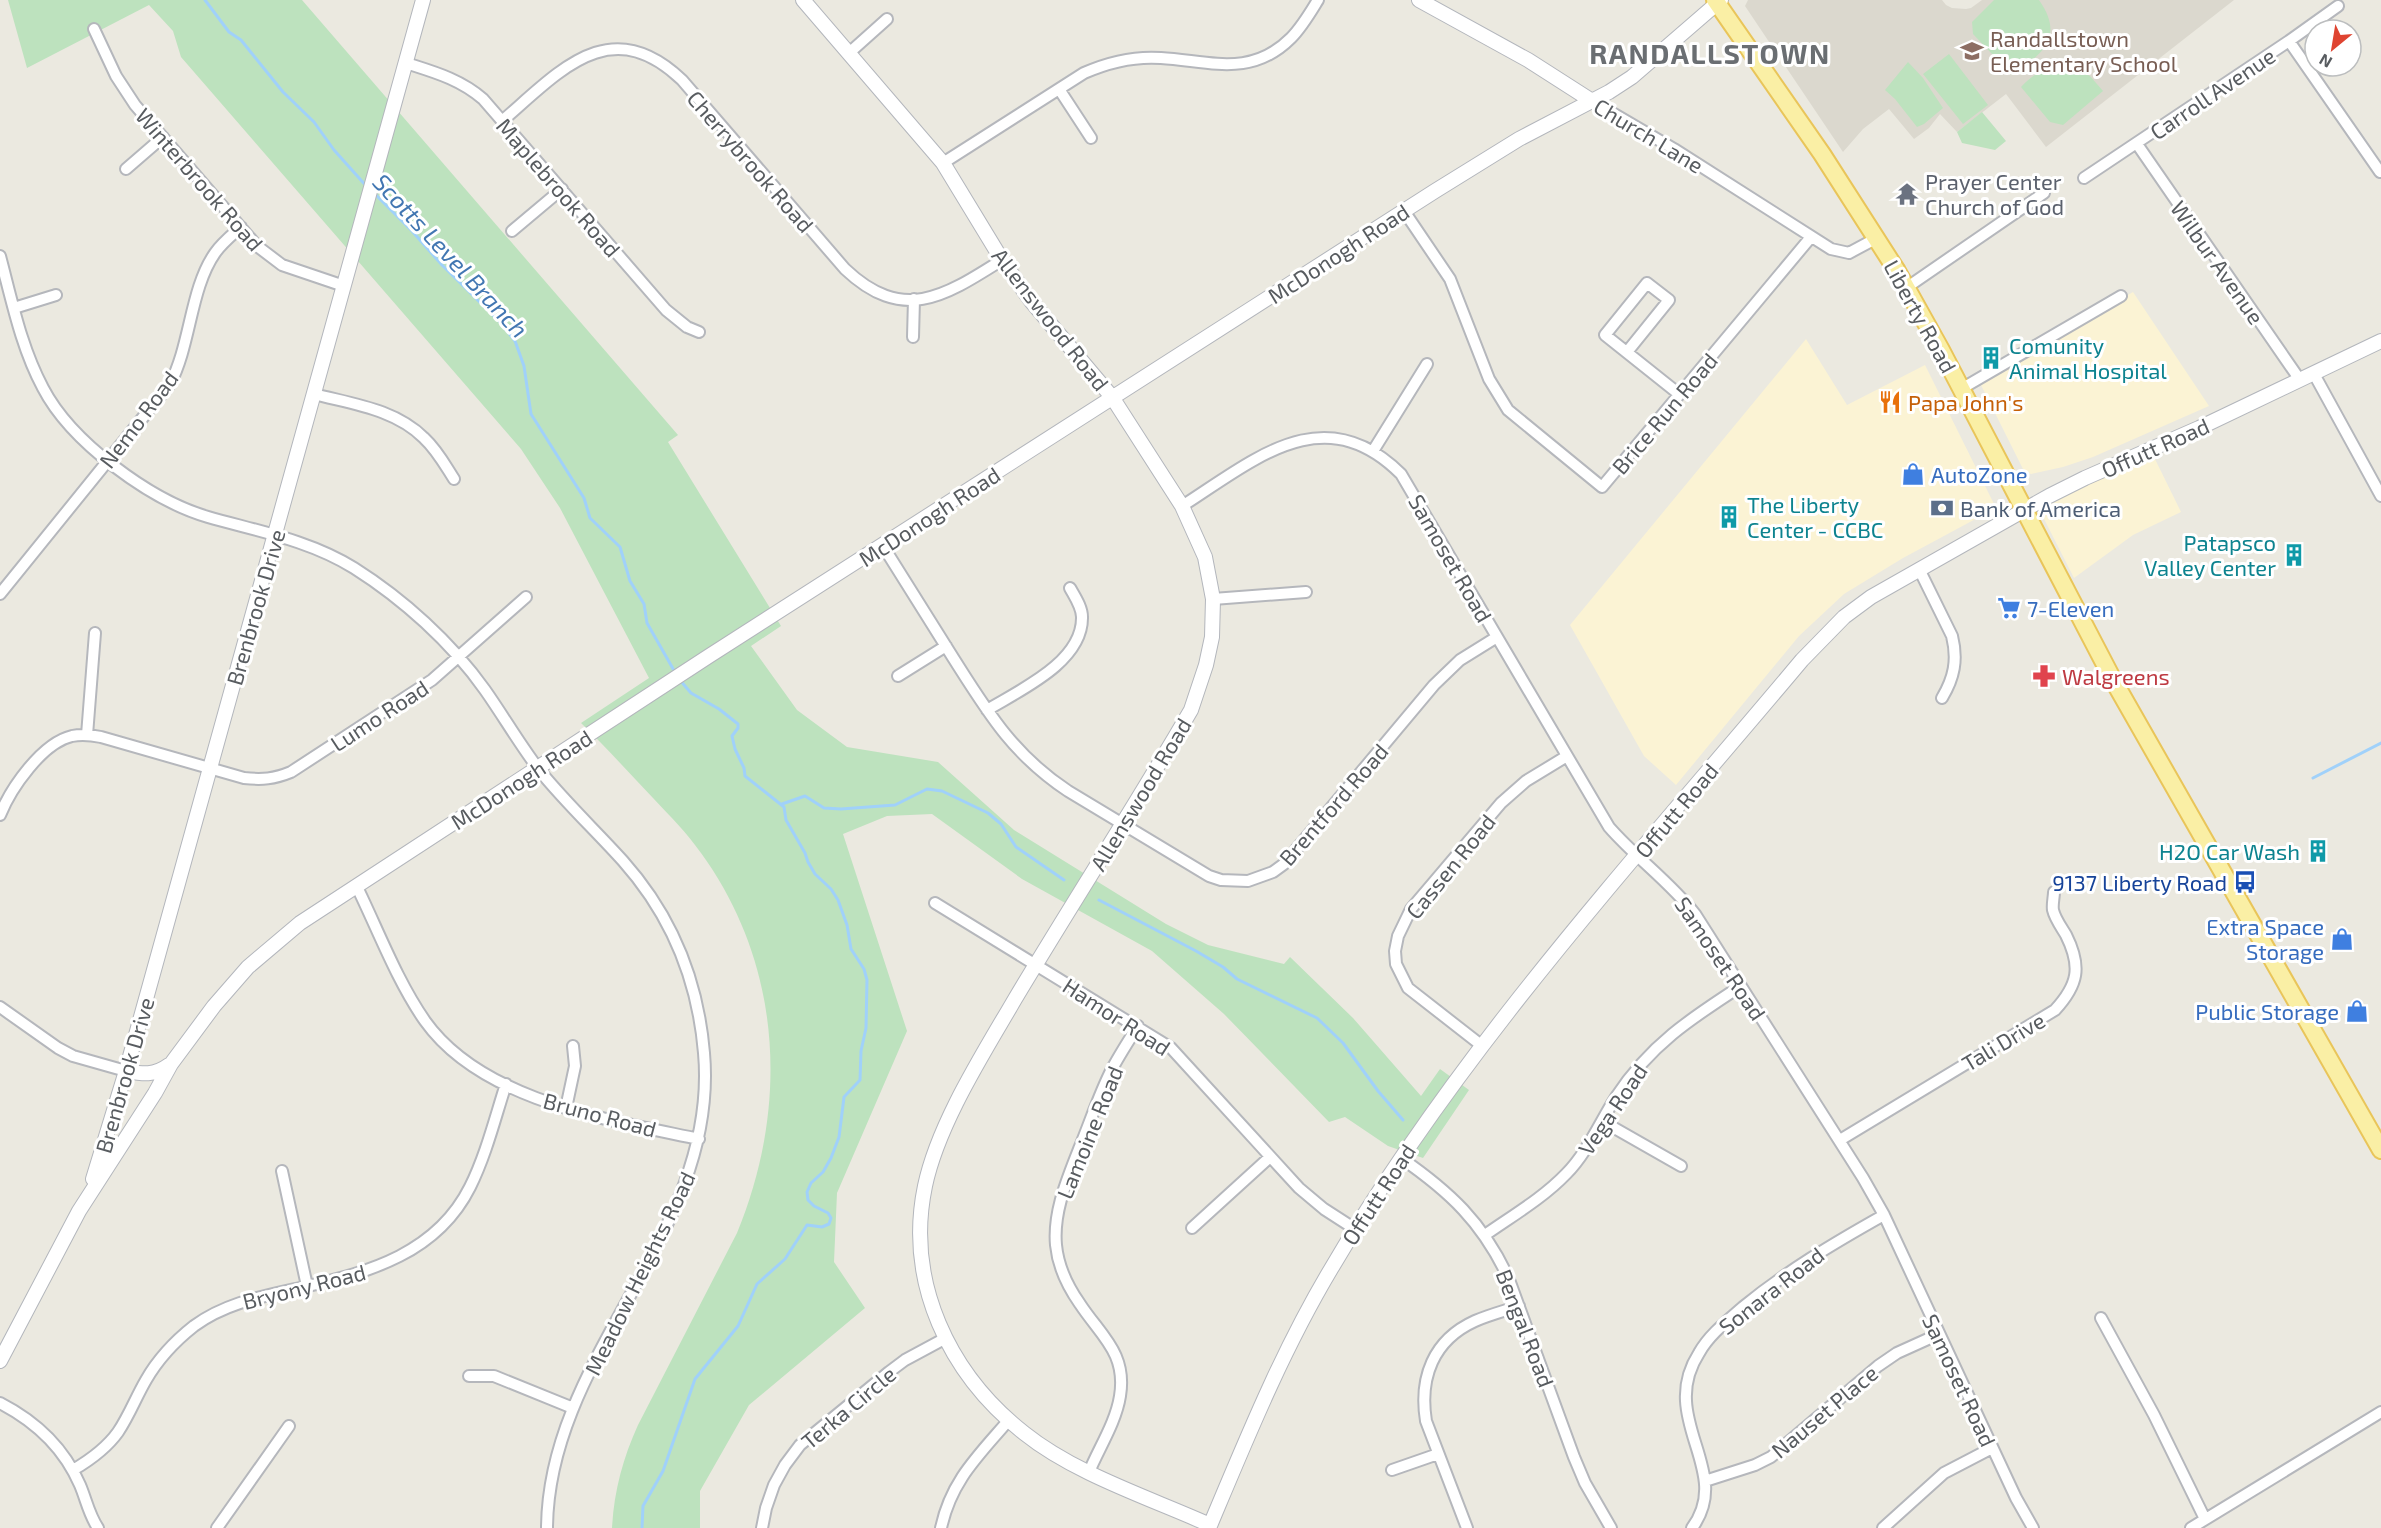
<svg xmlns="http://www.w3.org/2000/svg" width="2381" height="1528" font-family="'Exo 2',sans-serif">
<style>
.commercial{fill:#fbf3d4}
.education{fill:#dbd8ce}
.green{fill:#bde2be}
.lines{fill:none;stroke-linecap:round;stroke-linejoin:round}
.stream{stroke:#a0d1fa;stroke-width:3}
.street-casing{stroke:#b5b7bc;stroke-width:14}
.secondary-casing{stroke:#b3b6bc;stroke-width:16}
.primary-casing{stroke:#e9c55a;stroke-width:20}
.street{stroke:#fff;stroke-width:10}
.secondary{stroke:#fff;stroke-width:14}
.primary{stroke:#faefa5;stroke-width:16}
.labels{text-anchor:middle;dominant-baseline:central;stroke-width:6;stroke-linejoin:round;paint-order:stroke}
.education-label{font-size:22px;fill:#785e54;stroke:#fff;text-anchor:start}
.street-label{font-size:22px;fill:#585c60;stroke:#fff}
.worship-label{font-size:22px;fill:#5b616d;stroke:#fff;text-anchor:start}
.culture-label{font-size:22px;fill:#0d838f;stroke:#fff;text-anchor:start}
.food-label{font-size:22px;fill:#c56008;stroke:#fff;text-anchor:start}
.shop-label{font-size:22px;fill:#366cbe;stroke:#fff;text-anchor:start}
.service-label{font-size:22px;fill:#4e5e75;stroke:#fff;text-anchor:start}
.health-label{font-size:22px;fill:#be3a42;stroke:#fff;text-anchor:start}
.transit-label{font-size:22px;fill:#164399;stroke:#fff;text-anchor:end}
.water-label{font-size:24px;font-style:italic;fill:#4277b2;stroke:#fff}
.district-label{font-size:28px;font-weight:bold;letter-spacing:1.5px;fill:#6a6e72;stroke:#fff}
</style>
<rect width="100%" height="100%" fill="#ebe9e0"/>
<path class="commercial" d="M2133 292 2209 406 2093 457 2063 467 2031 474 2024 471 1979 381Z
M1806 339 1847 405 1925 365 1996 508 1903 558 1844 594 1799 636 1676 785 1644 756 1570 625Z
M2152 453 2181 512 2133 535 2074 578 2043 517 2046 504Z"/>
<path class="education" d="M1748 0H1942L1946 5 1952 8 1966 9 1971 8 1982 0H2234L2046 147 2006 94 1957 132 1940 114 1929 128 1914 139 1889 109 1863 129 1843 152 1745 6Z"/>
<path class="green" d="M8 0H302L678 435 668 442 781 626 751 646 797 710 847 747 938 762 1014 830 1166 924 1208 945 1284 964 1290 957 1353 1018 1421 1096 1440 1069 1469 1090 1423 1158 1388 1146 1345 1117 1329 1122 1224 1014 1152 951 1022 879 932 814 887 816 843 834 907 1031 837 1193 834 1262 865 1308 749 1405 700 1491V1528H612C614 1491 623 1458 638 1425L737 1233C789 1107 783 966 701 853 687 833 670 816 653 798 629 773 606 747 581 723L649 678 560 508 521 449 181 57 173 31 149 5 27 68Z
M1994 0H2039C2065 37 2043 54 2012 75L1973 34 1972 22Z
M1949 54 1988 105 1963 124 1923 74Z
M1908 62 1923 78 1943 108 1924 124 1917 127 1895 99 1885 90Z
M2067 64 2090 76 2103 91 2063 125 2050 122 2021 87C2034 73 2049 65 2067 64Z
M1982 112 2006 141 1995 150 1962 143 1957 132Z"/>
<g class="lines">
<path class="stream" d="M205 0 229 32 241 40 283 92 314 122 334 150 368 188
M375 194 412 231 442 265 500 322 515 341 524 366 531 414 584 498 590 518 620 547 630 581 644 604 647 623 676 674
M2313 778 2381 743
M782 804 805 796 824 808 841 809 895 805 927 789 942 791 988 813 1001 824 1016 847 1064 880
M1099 900 1196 951 1223 967 1237 979 1317 1018 1343 1043 1378 1091 1403 1120
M642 1528 643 1506 663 1471 695 1379 738 1326 757 1284 785 1259 807 1225 822 1227 829 1224 831 1218 828 1213 814 1206 808 1200 807 1192 811 1183 823 1172 831 1158 839 1137 844 1097 860 1080 861 1051 866 1028 867 980 864 969 851 949 847 925 838 900 831 889 815 874 808 862 805 853 786 820 784 807 745 776 744 768 735 749 732 736 738 728V724L719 709 691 693 679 679"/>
<g class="street-casing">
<path id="street" d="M94 29 116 76 135 105 257 246 282 265 344 286
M2289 41 2380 172
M849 53 887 19
M406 63C434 72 460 79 483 99L666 310 687 327 699 332
M1059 89 1091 138
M1592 101 1674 149 1831 249 1849 253 1877 238
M502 121C559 72 610 11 682 80L845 269C903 324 945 296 1002 260
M2137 144 2300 380
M943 163 1084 73C1109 62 1133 56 1161 58 1210 61 1251 78 1291 38 1302 27 1310 13 1318 0
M126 169 163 137
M2084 178 2289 41 2338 6
M1404 211 1450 279 1489 379 1508 410 1602 487 1811 237
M512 231 562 189
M0 256C12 301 21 347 43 388 71 442 150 500 208 517 257 531 309 540 354 568 403 599 451 642 485 690 504 717 520 745 540 771 566 803 596 831 623 861 672 916 698 981 704 1053 720 1232 548 1354 547 1528
M1906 288 2044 193
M14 308 56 295
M913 337 914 299
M1627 352 1669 300 1647 283 1605 335 1679 394
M2314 374 2381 496
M1961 389 2121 296
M314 394C352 404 395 409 424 438 437 450 445 465 454 479
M1373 451 1427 364
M1182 506C1254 460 1324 397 1401 474L1609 827C1636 858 1670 882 1695 914L1863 1178 1884 1215 2016 1498 2033 1528
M883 546C906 583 929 619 952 656 987 711 1012 754 1068 791L1209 876 1221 880 1248 881 1273 872 1284 864 1434 685 1460 660 1497 637
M1919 569 1952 636C1958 660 1954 678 1942 698
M0 594 170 384C191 344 190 289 215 253 222 243 232 235 241 227
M1213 599 1306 592
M898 676 946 646
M987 710C1020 690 1083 662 1082 617 1082 607 1075 597 1070 588
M87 735 95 633
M0 815C11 788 42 743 72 736 82 734 91 735 101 737L244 778C262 780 274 779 291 772L432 680 526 597
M357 887C378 930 397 981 425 1021 482 1101 609 1120 699 1139
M935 903 1171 1048 1299 1188 1324 1209 1355 1229
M0 1007 58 1048 73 1056 126 1071
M1481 1045 1408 988 1396 964 1395 951 1398 936 1411 909 1501 803 1526 781 1567 756
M566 1108 575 1066 573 1046
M1602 1121 1681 1166
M1840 1140 2055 1010C2078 985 2082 967 2066 935 2062 928 2055 919 2053 910 2052 905 2054 897 2054 892
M1401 1158C1450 1192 1482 1222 1508 1277L1574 1457 1585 1483 1611 1528
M282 1171 307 1286
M1192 1228 1270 1157
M1485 1235C1512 1216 1543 1198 1566 1174 1587 1153 1600 1122 1616 1097 1650 1045 1690 1019 1741 986
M2101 1318 2154 1415 2205 1519
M469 1376H494L573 1408
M0 1403C35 1421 64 1448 80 1485 86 1499 89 1515 98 1528
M73 1470C90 1460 106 1449 118 1432 129 1416 136 1397 146 1380 158 1359 175 1341 194 1326 227 1302 265 1296 304 1287 370 1272 437 1253 470 1187 486 1155 495 1118 506 1084
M1392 1470 1438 1454
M1089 1472C1099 1448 1116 1422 1120 1396 1127 1353 1101 1336 1080 1304 1068 1287 1058 1266 1056 1245 1053 1212 1067 1180 1079 1149 1090 1123 1099 1094 1112 1069 1120 1054 1129 1040 1138 1026
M1705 1481 1755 1465 1771 1457 1878 1366 1897 1353 1939 1334
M217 1528 289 1426
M762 1528 766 1508 774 1485 785 1465 800 1445 889 1372 905 1360 944 1339
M941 1528C951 1481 978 1456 1008 1421
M1467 1528 1426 1421C1419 1378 1433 1340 1475 1321 1489 1315 1504 1311 1519 1306
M1692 1528C1724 1485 1688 1445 1686 1401 1685 1384 1690 1367 1699 1353 1709 1335 1727 1321 1743 1307 1787 1271 1834 1243 1884 1215
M1883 1528 1944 1473 1992 1448
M2191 1528 2381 1412"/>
</g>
<g class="secondary-casing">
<path id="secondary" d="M803 0 943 163 1002 260 1031 301 1112 397 1182 506 1205 557 1213 599 1212 637 1206 665 1191 710C1134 808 1073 902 1015 999 983 1054 938 1124 925 1186 905 1282 949 1374 1024 1433 1075 1474 1150 1498 1210 1525
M1419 0 1528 60 1592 101
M126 1071C143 1074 154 1076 169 1065
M93 1179 126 1071 423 0
M0 1361 79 1211 155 1093 171 1064 214 1006 248 967 300 923 709 656 1435 191 1519 139 1609 92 1632 77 1721 0
M1209 1528C1246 1440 1282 1351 1331 1269 1461 1047 1637 857 1802 660L1844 617 1871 597 2049 496 2085 478 2199 428 2381 341"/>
</g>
<g class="primary-casing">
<path id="primary" d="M1715 0 1822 154 1897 271 1941 350 2112 678 2381 1150"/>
</g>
<use href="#street" class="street"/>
<use href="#secondary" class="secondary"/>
<use href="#primary" class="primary"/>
</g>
<defs>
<g id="school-bare" transform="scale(1.8)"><path d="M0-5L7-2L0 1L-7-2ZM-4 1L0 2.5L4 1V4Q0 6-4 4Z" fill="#8d6e63" stroke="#fff" stroke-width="2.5" paint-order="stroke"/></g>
<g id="temple-bare" transform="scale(1.8)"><path d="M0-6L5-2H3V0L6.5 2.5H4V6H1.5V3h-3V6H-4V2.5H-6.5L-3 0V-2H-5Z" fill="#6b7280" stroke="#fff" stroke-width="2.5" paint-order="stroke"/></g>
<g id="building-bare" transform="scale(1.8)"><path d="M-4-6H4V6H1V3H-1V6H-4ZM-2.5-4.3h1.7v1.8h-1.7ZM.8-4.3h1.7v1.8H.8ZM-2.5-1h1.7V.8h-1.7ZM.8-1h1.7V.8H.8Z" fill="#0f9aa8" stroke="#fff" stroke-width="2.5" paint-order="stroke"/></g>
<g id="restaurant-bare" transform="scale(1.8)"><path d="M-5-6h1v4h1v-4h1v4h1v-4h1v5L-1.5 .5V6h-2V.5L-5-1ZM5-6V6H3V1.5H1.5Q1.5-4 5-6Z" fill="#e8710a" stroke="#fff" stroke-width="2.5" paint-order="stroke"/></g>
<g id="shop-bare" transform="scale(1.8)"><path d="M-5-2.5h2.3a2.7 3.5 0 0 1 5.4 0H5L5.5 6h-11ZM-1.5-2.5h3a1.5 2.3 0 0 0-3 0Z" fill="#3f7fe0" stroke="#fff" stroke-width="2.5" paint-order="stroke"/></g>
<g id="bank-bare" transform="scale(1.8)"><path d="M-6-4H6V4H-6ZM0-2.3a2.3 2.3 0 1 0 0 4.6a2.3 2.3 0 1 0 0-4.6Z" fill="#5c6f8a" stroke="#fff" stroke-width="2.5" paint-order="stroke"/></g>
<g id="supermarket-bare" transform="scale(1.8)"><path d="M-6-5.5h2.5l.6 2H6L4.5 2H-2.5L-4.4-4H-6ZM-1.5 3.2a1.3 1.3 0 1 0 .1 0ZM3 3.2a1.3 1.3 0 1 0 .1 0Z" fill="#3f7fe0" stroke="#fff" stroke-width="2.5" paint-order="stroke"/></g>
<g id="pharmacy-bare" transform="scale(1.8)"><path d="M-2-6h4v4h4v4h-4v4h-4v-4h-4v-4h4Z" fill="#e0444e" stroke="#fff" stroke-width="2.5" paint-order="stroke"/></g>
<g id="bus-bare" transform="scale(1.8)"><path d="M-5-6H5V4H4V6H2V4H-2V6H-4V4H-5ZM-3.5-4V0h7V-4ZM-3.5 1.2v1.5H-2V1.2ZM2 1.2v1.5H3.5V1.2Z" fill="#1a4fb4" stroke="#fff" stroke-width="2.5" paint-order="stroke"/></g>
</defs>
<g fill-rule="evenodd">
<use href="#school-bare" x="1972" y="51"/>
<use href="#temple-bare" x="1907" y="194"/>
<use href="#building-bare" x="1991" y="358"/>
<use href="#restaurant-bare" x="1890" y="402"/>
<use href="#shop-bare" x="1913" y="474"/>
<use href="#bank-bare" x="1942" y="508"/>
<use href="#building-bare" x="1729" y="517"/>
<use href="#building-bare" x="2294" y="555"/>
<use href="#supermarket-bare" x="2009" y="608"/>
<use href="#pharmacy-bare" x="2044" y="676"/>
<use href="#building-bare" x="2318" y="851"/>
<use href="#bus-bare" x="2245" y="882"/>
<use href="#shop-bare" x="2342" y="939"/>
<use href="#shop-bare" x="2357" y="1011"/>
</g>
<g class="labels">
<g class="education-label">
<text x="1990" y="38">Randallstown<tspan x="1990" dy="25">Elementary School</tspan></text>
</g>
<g class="street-label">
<text transform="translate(2212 93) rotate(-34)">Carroll Avenue</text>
<text transform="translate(1649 135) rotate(31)">Church Lane</text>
<text transform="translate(751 161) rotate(49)">Cherrybrook Road</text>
<text transform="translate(200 179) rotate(49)">Winterbrook Road</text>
<text transform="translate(559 187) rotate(49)">Maplebrook Road</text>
<text transform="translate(1338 253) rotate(-33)">McDonogh Road</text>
<text transform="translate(2218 262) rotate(55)">Wilbur Avenue</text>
<text transform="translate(1921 316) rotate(61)">Liberty Road</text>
<text transform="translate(1051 319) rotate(52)">Allenswood Road</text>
<text transform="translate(1664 413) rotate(-50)">Brice Run Road</text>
<text transform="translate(138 419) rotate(-53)">Nemo Road</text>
<text transform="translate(2155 447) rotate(-24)">Offutt Road</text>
<text transform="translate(929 516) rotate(-33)">McDonogh Road</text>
<text transform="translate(1451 558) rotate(60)">Samoset Road</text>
<text transform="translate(255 607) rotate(-74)">Brenbrook Drive</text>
<text transform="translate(379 715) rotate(-33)">Lumo Road</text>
<text transform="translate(521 779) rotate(-33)">McDonogh Road</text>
<text transform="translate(1140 794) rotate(-59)">Allenswood Road</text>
<text transform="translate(1333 804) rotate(-49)">Brentford Road</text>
<text transform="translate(1676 810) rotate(-50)">Offutt Road</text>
<text transform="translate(1450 866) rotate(-51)">Cassen Road</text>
<text transform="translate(1721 958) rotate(56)">Samoset Road</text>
<text transform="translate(1117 1016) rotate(33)">Hamor Road</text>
<text transform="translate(2003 1041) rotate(-31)">Tali Drive</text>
<text transform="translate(124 1075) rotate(-74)">Brenbrook Drive</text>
<text transform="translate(1612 1109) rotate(-56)">Vega Road</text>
<text transform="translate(600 1114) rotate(15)">Bruno Road</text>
<text transform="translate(1089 1132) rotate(-68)">Lamoine Road</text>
<text transform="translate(1378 1194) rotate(-57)">Offutt Road</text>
<text transform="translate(639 1273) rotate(-64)">Meadow Heights Road</text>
<text transform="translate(304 1286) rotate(-14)">Bryony Road</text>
<text transform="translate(1771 1290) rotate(-38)">Sonara Road</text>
<text transform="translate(1526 1328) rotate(69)">Bengal Road</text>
<text transform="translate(1960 1380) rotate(65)">Samoset Road</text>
<text transform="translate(848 1407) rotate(-40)">Terka Circle</text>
<text transform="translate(1824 1411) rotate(-40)">Nauset Place</text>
</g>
<g class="worship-label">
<text x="1925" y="181">Prayer Center<tspan x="1925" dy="25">Church of God</tspan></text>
</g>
<g class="culture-label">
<text x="2009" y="345">Comunity<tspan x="2009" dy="25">Animal Hospital</tspan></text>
<text x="1747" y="504">The Liberty<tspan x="1747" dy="25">Center - CCBC</tspan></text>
<text x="2276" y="542" text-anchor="end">Patapsco<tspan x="2276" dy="25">Valley Center</tspan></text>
<text x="2300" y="851" text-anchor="end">H2O Car Wash</text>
</g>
<g class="food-label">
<text x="1908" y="402">Papa John's</text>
</g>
<g class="shop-label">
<text x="1931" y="474">AutoZone</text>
<text x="2027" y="608">7-Eleven</text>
<text x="2324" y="926" text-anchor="end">Extra Space<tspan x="2324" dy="25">Storage</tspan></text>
<text x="2339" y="1011" text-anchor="end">Public Storage</text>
</g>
<g class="service-label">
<text x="1960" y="508">Bank of America</text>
</g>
<g class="health-label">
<text x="2062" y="676">Walgreens</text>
</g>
<g class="transit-label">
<text x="2227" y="882">9137 Liberty Road</text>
</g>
<g class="water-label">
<text transform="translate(451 255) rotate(47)">Scotts Level Branch</text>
</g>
<g class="district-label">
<text x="1710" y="53">RANDALLSTOWN</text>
</g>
</g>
<g transform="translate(2333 48) rotate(210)"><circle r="28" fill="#ffffff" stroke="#bcbebf" stroke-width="1.5"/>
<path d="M0-4.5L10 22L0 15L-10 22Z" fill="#df4431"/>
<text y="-9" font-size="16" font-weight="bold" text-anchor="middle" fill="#585c60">N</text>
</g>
</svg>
